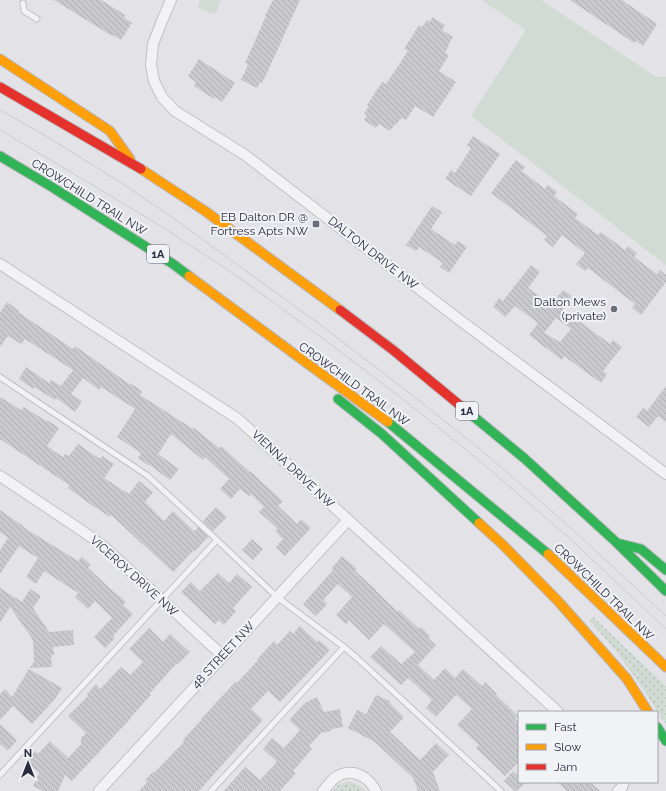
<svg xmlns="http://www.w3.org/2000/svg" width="666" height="791" font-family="Raleway,sans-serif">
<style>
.grass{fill:url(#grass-dots)}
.park{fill:#d1dad3}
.building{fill:url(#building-back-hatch);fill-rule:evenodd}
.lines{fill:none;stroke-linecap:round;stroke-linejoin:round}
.lane-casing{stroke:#c1c1c5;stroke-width:7}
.street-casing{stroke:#c1c1c5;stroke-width:12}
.fast-casing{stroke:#b5b6bc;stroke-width:11}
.slow-casing{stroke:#b5b6bc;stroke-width:11}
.jam-casing{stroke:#b5b6bc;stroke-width:11}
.lane{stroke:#f2f2f4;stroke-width:5}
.street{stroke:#f2f2f4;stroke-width:10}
.fast{stroke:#30b455;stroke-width:9}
.slow{stroke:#ff9f0a;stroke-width:9}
.jam{stroke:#e5322d;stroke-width:9}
.tram{stroke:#cbcccf;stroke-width:1}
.poi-dot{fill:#6b6d7a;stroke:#f1f2f6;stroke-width:1.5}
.labels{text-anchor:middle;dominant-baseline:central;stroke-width:4;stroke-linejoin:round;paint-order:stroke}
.shield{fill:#f1f2f6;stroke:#666876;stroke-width:1}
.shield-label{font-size:11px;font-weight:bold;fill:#2b2d3f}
.street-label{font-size:12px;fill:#2b2d3f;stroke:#f1f2f6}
.poi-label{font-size:12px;fill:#2b2d3f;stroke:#f1f2f6;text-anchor:end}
</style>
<defs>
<pattern id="grass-dots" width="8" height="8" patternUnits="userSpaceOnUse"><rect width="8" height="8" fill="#d1dad3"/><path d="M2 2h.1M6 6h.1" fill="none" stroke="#b4bbb6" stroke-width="1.8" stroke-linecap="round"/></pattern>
<pattern id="building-back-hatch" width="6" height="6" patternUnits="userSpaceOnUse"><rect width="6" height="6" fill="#c9c9ce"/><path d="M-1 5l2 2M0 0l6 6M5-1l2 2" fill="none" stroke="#adadb2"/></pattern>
</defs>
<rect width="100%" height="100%" fill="#e3e3e7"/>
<path class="grass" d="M593 617 666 686V725L644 690 617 652 589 620Z
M345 782C355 782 359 784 366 791H333L338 785Z"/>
<path class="park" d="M200 0H221L216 13 213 14 199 8 198 4Z
M481 0H541L656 77H666V265L471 116 526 30Z"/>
<path class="building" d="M54 0H101L125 15 124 18 132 23 121 40 113 35 112 36Z
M273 0H300L267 73 262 83 260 82 257 88 241 80 248 65 245 63 266 16H265Z
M570 0H622L657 24 643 46 636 41 634 43Z
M432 17 445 25 442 30 453 37 448 45H449L445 53 449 55 439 71 456 82 433 117 415 106 406 120 401 118 396 125 395 124 390 131 379 124 376 128 364 120 367 115 364 114 369 106 367 105 382 82 386 84 408 51 404 49 419 25 422 27 427 20 430 22Z
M199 59 235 83 222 102 215 97 214 99 194 86 196 82 188 76Z
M473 136 500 154 471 196 445 179 451 170 455 173 471 148 467 145Z
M516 160 525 167 522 171 545 189 548 185 557 192 554 196 578 214 575 218 598 235 601 232 625 250 628 246 637 253 634 257 657 274 660 270 666 275V282L641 315 632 308 635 304 588 268 585 271 576 264 585 253 562 235 553 247 544 240 547 236 491 193Z
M432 206 442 212 431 229 455 245 458 241 467 247 449 273 440 267 443 263 419 247 416 251 406 245Z
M531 265 540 272 528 288 551 305 563 290 572 296 563 309 610 344 613 340 622 347 603 371 607 374 601 383 564 356 562 360 529 335 538 323 515 306 505 317 493 307 499 298 503 301ZM556 318 571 329 560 342 544 333Z
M7 302 19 311 18 312 73 349 75 346 122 379 129 384 130 383 142 391 140 395 193 429 194 428 219 448 221 446 250 472H251L283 501 278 506 297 524 301 519 311 528 285 556 276 547 283 539 275 531 278 529 259 512 264 507 251 494 249 496 240 489 231 499 220 489 229 479 205 457 203 460 171 434 158 454 179 469 170 480 150 465H148L138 458 141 453 117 437 135 409 109 392 101 387 99 390 83 378 71 394 82 401 75 412 56 398 55 400 34 387 33 389 19 379 26 367 49 383 51 380 61 386 73 370 25 339 21 344 8 336 0 347V313Z
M666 386V422L658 416 649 427 636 417 643 408 647 411Z
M0 397 21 410 24 407 46 421 47 420 59 428 47 446 63 457 65 454 69 456 78 444 100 459 102 456 114 464 104 478 129 494 139 481 153 492 145 502 164 521 173 511 193 530 195 531 198 527 208 537 195 551 194 550 173 572 111 515 110 517 90 504 68 488 69 485 0 439Z
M216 507 227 517 213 531 203 521Z
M0 510 23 526V527L78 561 82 557 91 565 88 568 115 593V592L126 602 123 605 133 614 113 636 115 638 105 648 94 637 112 618 95 601 88 609 75 597 78 593 44 571 36 584 26 577 38 558 19 546 0 574V550L8 538 0 532Z
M252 539 263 549 253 560 242 550Z
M342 556 357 569 355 571 376 590V591L398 612 399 610 419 629 421 627 430 636 428 638 436 645 418 665 434 680 445 668 455 678 463 669 482 686 485 682 497 694 496 695 518 716 515 719 519 722V762L505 776 476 748 479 745 457 725 472 709 456 695 436 717 426 708 432 700 408 678 401 685 370 657 381 646 401 664 415 652 384 624 369 640 349 620 346 624 336 615 352 597 338 584 323 600 327 604 316 616 303 604 333 570 332 568Z
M218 573 229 583 237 574 252 587 233 608 236 611 224 625 219 620 215 624 181 592 191 582 200 591Z
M0 588 22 602 30 589 41 596 33 608 49 632 73 630 74 645 53 647 54 655H51L52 667 30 668 34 662 33 640 10 607 0 623Z
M300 626 317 642 319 640 330 650 280 702 268 691 251 709 263 720 249 735 199 791H139L147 782 145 780 153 772 154 773 184 742 183 740 202 719H201L227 691 236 681 237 683 258 660 257 659 274 641 277 645 290 631 293 634Z
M149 628 163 642 170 634 190 652 178 664 177 663 150 693 151 695 130 718H131L72 781 65 775 58 791H43L33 786 39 773 26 761 35 751 38 754 50 741 68 758 81 744V738L86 733 68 716 88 696 87 694 96 684 100 689 121 667 130 675 143 662 129 649Z
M29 669 62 688 55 699 32 724 13 706 0 720V694L5 689 12 697Z
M376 695 390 701 389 702 404 717 390 732 420 760 436 743 449 755 433 772 440 791H418L413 778 375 742 348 728 357 710 366 714Z
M317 697 324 712 340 709 343 727 331 729V731L321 733 309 746 312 749 293 771 296 773 280 791H224L245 767 260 780 277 762 263 749 272 738 284 748 300 730 289 720 305 703Z
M0 724 17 740 8 751 0 744Z
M513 771 519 777V782L525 783 517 791H515L504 781Z
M557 782H590L600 791H567Z"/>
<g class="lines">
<g class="lane-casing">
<path id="lane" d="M23 3 24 11 37 19
M0 377 148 476 217 540 277 597 344 647 357 658 501 791
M0 775 217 540
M211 791 344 647"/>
</g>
<g class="street-casing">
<path id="street" d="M171 0 162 21 153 44 151 65 154 81 162 97 175 111 245 155 461 321 666 474
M0 264 238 419 558 712
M0 476 81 530 103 546 223 656
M99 791 348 520
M323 791C327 786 331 781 336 777 352 767 368 776 376 791
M618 791 622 787 624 782"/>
</g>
<g class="fast-casing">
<path id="fast" d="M0 156 52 187 173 264 189 276
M338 399 382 434 479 523
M462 407 524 458 616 542 666 591
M388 422 548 554
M621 544 641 549 666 570
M657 727 666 741"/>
</g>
<g class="slow-casing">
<path id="slow" d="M0 59 110 131 130 159
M141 169 205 211 340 310
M189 276 308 364 388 422
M479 523 502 544 558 601 627 679 648 712
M548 554 666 667"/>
</g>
<g class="jam-casing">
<path id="jam" d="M0 87 141 169
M340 310 393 350 462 407"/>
</g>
<use href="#lane" class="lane"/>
<use href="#street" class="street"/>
<use href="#fast" class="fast"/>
<use href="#slow" class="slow"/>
<use href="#jam" class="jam"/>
<path class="tram" d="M0 110 46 136 120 182 166 213 318 323 417 399 481 450 570 527 666 616
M0 130 161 226 234 274 321 337 404 400 474 456 566 535 666 629"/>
</g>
<g class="poi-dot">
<rect x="312" y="220" width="8" height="8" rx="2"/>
<circle cx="614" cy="309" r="4"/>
</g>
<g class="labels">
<g class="shield">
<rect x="147" y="245" width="22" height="18" rx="3"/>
<rect x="456" y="402" width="22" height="18" rx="3"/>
</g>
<g class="shield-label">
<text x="158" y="254">1A</text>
<text x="467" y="411">1A</text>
</g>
<g class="street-label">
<text transform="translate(89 197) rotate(32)">CROWCHILD TRAIL NW</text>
<text transform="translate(373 253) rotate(38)">DALTON DRIVE NW</text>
<text transform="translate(354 384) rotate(36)">CROWCHILD TRAIL NW</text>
<text transform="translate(293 469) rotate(43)">VIENNA DRIVE NW</text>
<text transform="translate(134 576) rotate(42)">VICEROY DRIVE NW</text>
<text transform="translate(604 592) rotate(44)">CROWCHILD TRAIL NW</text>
<text transform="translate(223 655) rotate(-47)">48 STREET NW</text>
</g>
<g class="poi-label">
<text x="308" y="217">EB Dalton DR @<tspan x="308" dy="14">Fortress Apts NW</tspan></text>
<text x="606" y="302">Dalton Mews<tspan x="606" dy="14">(private)</tspan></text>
</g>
</g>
<rect x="518" y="711" width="140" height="72" fill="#f1f2f6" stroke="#a2a3ad"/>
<rect x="526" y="724" width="20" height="6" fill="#30b455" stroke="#a2a3ad"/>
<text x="554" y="731" font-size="12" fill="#2b2d3f">Fast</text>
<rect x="526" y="744" width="20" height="6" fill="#ff9f0a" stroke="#a2a3ad"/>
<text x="554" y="751" font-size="12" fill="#2b2d3f">Slow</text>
<rect x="526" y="764" width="20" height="6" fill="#e5322d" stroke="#a2a3ad"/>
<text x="554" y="771" font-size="12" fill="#2b2d3f">Jam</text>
<g transform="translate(28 763)" stroke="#f1f2f6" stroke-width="3" paint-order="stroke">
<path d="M0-3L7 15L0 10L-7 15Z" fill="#2b2d3f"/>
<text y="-6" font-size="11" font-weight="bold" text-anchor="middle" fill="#2b2d3f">N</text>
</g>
</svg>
